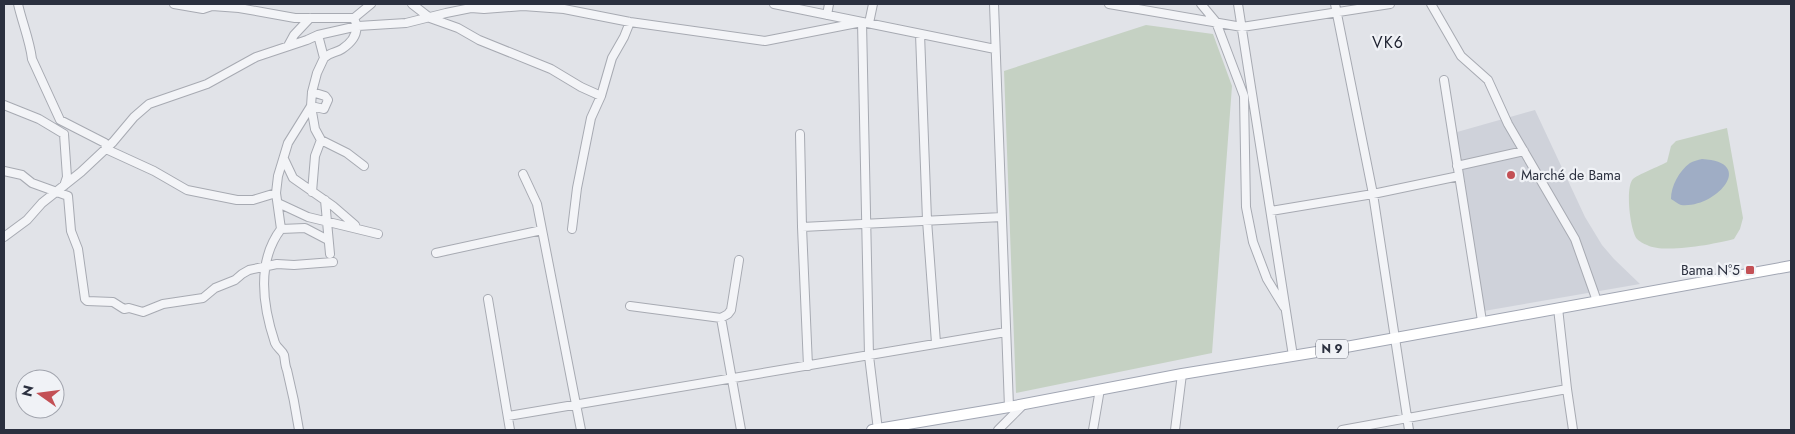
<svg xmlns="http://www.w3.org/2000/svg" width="1795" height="434" font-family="Jost,sans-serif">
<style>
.built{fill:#cfd2da}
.green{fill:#c5d1c3}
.water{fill:#9fadc5}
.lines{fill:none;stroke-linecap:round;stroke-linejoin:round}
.minor-casing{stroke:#a7aab2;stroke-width:10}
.major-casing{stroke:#a1a6b3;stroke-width:12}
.minor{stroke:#f3f4f7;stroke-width:8}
.major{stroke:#fff;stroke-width:10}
.poi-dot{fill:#c35055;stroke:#f0f2f6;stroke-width:2}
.labels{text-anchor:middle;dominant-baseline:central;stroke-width:4.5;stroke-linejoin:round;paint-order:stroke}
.shield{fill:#f0f2f6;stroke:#666a76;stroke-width:1}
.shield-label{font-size:12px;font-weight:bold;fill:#2b303f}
.poi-label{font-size:14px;fill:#2b303f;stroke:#f0f2f6;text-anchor:start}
.quarter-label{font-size:16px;letter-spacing:1px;fill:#1d212f;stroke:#f0f2f6}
</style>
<rect width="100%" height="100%" fill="#e1e3e8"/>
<path class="built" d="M1535 110 1585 217 1602 245 1614 259 1640 284 1478 312 1450 134Z"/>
<path class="green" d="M1146 25 1213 34 1232 86 1212 353 1016 393 1004 71Z
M1727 128 1743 218 1740 229 1734 239C1715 244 1664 254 1647 245 1644 244 1639 241 1637 239 1630 230 1625 187 1633 179 1637 175 1660 166 1667 162L1671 146 1676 141Z"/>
<path class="water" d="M1702 159C1758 162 1715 209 1681 205 1678 204 1675 201 1671 199 1671 186 1679 171 1690 163 1693 161 1698 160 1702 159Z"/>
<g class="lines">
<g class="minor-casing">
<path id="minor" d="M18 4C22 22 30 41 32 59L60 120 105 143 106 149 154 171 187 190 237 200H253L276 193 281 229 305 228 328 240
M174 4 203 9 212 6 239 8 295 18H354
M412 4 430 18 458 28 479 40 551 69 581 87 601 96
M774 4 995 49
M994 4 1009 407
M1109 4 1242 27 1390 4
M1201 4 1216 22 1244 96 1246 207 1253 242 1267 279 1284 307
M1238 4 1293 356
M1335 4 1373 194 1409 430
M1431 4 1461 56 1488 80 1508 124 1575 239 1597 301
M827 15 829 4
M869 23 873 4
M920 34 927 220 936 343
M288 46 294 35 310 18
M324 58C330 52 336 53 342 49 354 41 360 31 354 18L371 4
M1444 80 1482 321
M4 105 39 119 64 134
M311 106 315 129 321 140 315 156 312 192
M311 106 324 109 328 100 325 96 312 92
M800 134 802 227 808 366
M321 140 347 153 364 166
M284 159 293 178 333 206 355 225
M1457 166 1524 151
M4 171 22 175 32 183 68 196 71 231 78 249 85 299 87 301 113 302 124 309 129 308 143 312 163 304 203 298 215 288 235 280 242 274 249 270 277 264 294 265 333 262
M523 174 537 204 581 430
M64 186 67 177 64 134
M276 193 278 176 288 143 311 106 312 92 317 73 324 58 318 35
M325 200 330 254
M278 203 308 217 378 234
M1271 211 1373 194 1459 176
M802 227 1002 217
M281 229C256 262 263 307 275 343 277 348 282 350 284 355 285 360 285 366 287 370 292 390 296 410 299 430
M572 229 577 188 591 118 601 96 612 58 624 37 630 22
M4 237 27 220 42 203 81 172 113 142 134 117 149 104 207 84 256 57 307 40 318 35 358 26 406 23 446 13 471 8 484 9 523 6 564 9 630 22 765 41 862 22 869 356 878 430
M436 253 542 230
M488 299 510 430
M630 306 721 318 728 314 731 310 739 260
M1558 308 1567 389 1573 430
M721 318 741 430
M508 416 1006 332
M998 430 1024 404
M1093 430 1100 389
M1175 430 1182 374
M1342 430 1567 389"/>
</g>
<g class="major-casing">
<path id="major" d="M872 430 1009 407 1182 374 1335 349 1791 266"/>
</g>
<use href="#minor" class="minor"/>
<use href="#major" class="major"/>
</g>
<g class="poi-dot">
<circle cx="1511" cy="175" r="5"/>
<rect x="1745" y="265" width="10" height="10" rx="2.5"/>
</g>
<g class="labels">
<rect class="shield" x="1316" y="339.5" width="32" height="19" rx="4"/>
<g class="shield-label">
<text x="1332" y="349">N 9</text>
</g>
<g class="poi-label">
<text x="1521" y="175">Marché de Bama</text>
<text x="1740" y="270" text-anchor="end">Bama N°5</text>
</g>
<g class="quarter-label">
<text x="1388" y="42">VK6</text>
</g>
</g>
<rect width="1795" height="434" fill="none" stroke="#2b303f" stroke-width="10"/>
<g transform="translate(40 394) rotate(284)"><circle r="24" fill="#f0f2f6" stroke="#a1a4ad"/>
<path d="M0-4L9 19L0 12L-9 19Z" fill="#c35055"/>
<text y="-8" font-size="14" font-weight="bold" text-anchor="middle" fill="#2b303f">N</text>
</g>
</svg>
